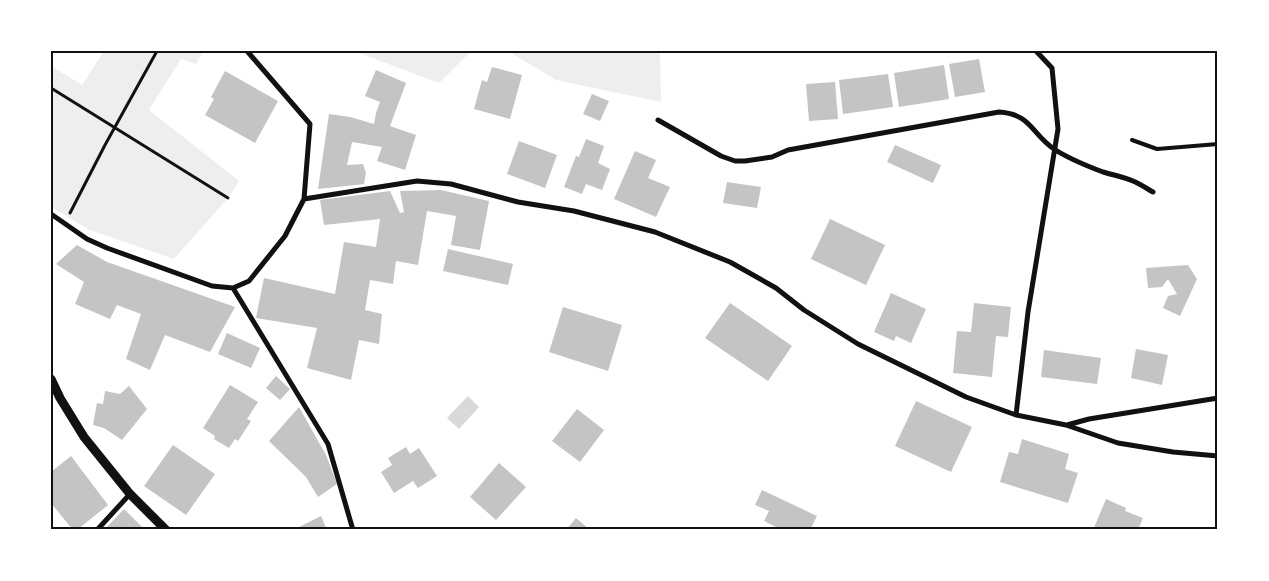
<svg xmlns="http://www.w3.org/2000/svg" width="1269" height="581" font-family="'Archivo Narrow',sans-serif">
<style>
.green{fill:#eee}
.water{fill:#d9d9d9}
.building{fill:#c4c4c4}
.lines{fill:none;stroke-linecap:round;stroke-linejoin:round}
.path{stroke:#111;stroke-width:3}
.service{stroke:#111;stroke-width:4}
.minor{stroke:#111;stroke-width:5}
.tertiary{stroke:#111;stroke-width:9}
.neatline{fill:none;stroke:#111;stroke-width:2}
</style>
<rect width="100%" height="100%" fill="#fff"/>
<path class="green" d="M104 51H203L196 64 181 59 149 110 239 181 228 198 174 259 90 230 51 207V66L82 85Z
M354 51H471L439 83Z
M508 51H657L660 54 661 102 556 80Z"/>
<path class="water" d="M468 396 479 407 459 429 447 418Z"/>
<path class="building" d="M979 59 985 92 955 97 949 64Z
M944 65 949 99 899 107 894 73Z
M492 67 522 75 510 119 474 109 482 80 487 82Z
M376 70 406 83 390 126 416 135 405 170 377 161 382 147 352 142 347 165 363 164 366 173 364 184 318 189 329 114 350 117 374 124 376 113 380 102 365 96Z
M225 71 278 101 255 143 205 115 214 99 211 97Z
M888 74 893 107 843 114 839 80Z
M835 82 838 119 809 121 806 84Z
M592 94 609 101 600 121 583 114Z
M586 139 604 146 598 163 610 169 602 190 586 184 582 194 564 187 576 156 579 157Z
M519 141 557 155 545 188 507 174Z
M895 145 941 165 933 183 887 162Z
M635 151 656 160 648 178 670 187 656 217 614 199Z
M727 182 761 187 757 208 723 203Z
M441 190 489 201 480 250 451 245 456 216 427 211 418 265 396 261 393 284 370 280 365 310 382 314 379 344 359 340 351 380 307 368 317 328 256 318 264 278 335 294 344 242 376 247 380 219 324 225 320 200 390 191 400 213 404 212 400 191Z
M830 219 885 245 866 285 811 259Z
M77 245 107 262 235 307 210 352 165 335 150 370 126 359 141 314 117 305 110 319 75 304 84 282 56 264Z
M448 249 513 264 508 285 443 271Z
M1188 265 1197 279 1180 316 1163 308 1168 296 1177 294 1168 279 1162 287 1148 288 1146 268Z
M891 293 926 309 911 343 896 336 894 341 874 332Z
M730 303 792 346 768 381 705 338Z
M974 303 1011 307 1008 337 996 336 992 377 953 373 957 331 971 332Z
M563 307 622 325 608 371 549 352Z
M227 333 260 348 251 368 218 354Z
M1136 349 1168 355 1162 385 1131 378Z
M1044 350 1101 358 1097 384 1041 377Z
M276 376 290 389 280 400 266 388Z
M230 385 258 402 247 419 251 421 238 441 235 439 229 448 214 439 215 436 203 428Z
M129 386 147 409 122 440 104 428 93 425 97 403 103 404 105 391 120 394Z
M916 401 972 427 951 472 895 446Z
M299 407 326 455 337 484 318 497 306 477 269 441Z
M577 409 604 430 580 462 552 441Z
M1022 439 1069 454 1065 469 1078 473 1068 503 1000 482 1009 452 1018 454Z
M173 445 215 474 186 515 144 486Z
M406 447 410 454 419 448 437 476 418 488 413 481 394 493 381 472 392 465 388 458Z
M71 456 108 505 77 530H73L51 503V472Z
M499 463 526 487 496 520 470 497Z
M762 490 817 516 810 530H801L795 527 794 530H782L764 521 769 511 755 505Z
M1106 499 1126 508 1125 511 1143 518 1138 530H1093Z
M124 509 145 530H104Z
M321 516 327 530H293Z
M576 518 590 530H566Z"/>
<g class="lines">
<path class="path" d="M51 88 228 198
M70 213 105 145 157 51"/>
<path class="service" d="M1132 140 1157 149 1218 144"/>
<path class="minor" d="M247 51 310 124 304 199
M658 120 721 156 735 161H745L772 157 788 150 999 112C1031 114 1031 133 1054 149 1069 159 1087 166 1103 172 1113 175 1124 177 1133 181 1140 184 1146 188 1153 192
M51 214 87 239 107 248 212 286 233 288 249 281 285 236 304 199 417 181 451 184 518 202 574 211 655 232 730 262 776 288 804 310 858 344 966 397 1016 415 1066 425 1118 443 1173 452 1218 456
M233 288 328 444 353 530
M1016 415 1028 312 1058 129 1052 68 1036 51
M1067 425 1089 419 1218 398
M97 530 130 494"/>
<path class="tertiary" d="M51 379 60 398 84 437 130 494 166 530"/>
</g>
<rect width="1269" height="581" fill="none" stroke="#ffffff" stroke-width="105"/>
<rect x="52" y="52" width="1164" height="476" class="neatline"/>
</svg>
